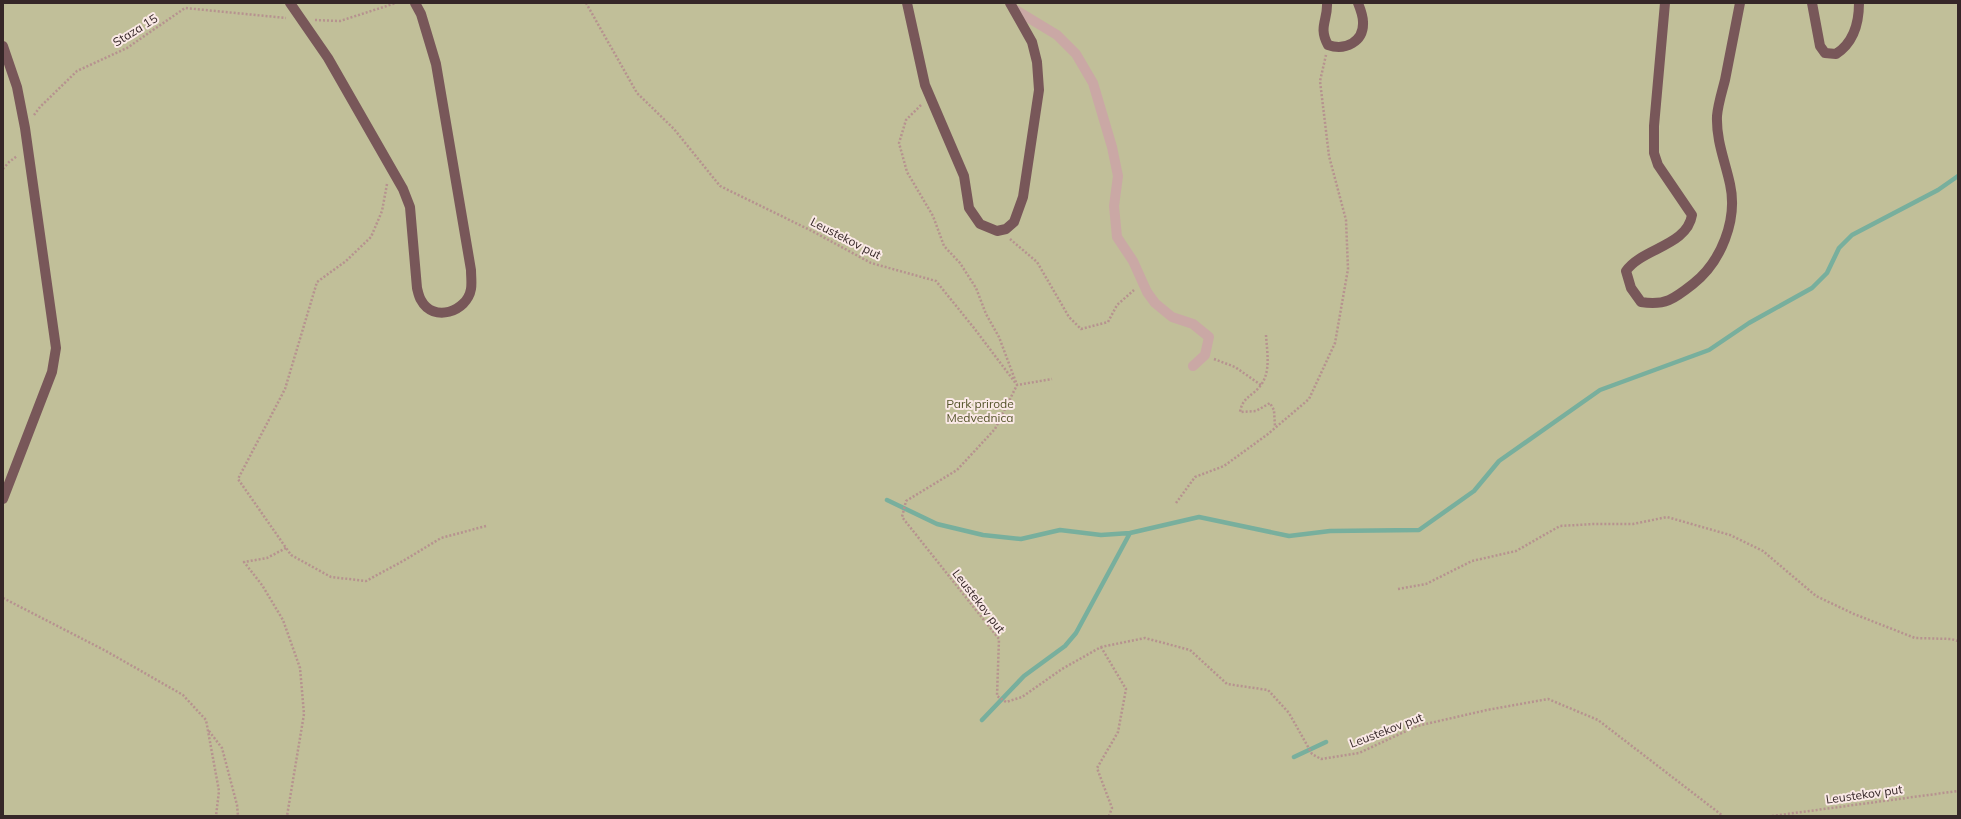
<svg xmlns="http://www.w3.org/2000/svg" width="1961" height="819" font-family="Mulish,sans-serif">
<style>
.green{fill:#c1bf99}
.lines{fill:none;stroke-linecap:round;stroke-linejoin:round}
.stream{stroke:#78af9d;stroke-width:4.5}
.path{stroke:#b6928f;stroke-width:2.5;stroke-dasharray:2 2;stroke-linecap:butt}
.minor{stroke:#caa8a5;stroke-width:10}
.major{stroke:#785759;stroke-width:10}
.labels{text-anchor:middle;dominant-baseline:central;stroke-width:4;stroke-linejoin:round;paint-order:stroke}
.street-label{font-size:12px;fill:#362728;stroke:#fae9e6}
.park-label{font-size:12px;fill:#54542a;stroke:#fae9e6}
</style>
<rect width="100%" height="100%" fill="#f2ddd9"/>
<path class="green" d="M3 3H1958V816H3Z"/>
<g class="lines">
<path class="stream" d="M887 500 937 524 983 535 1021 539 1060 530 1101 535 1130 533 1199 517 1289 536 1330 531 1419 530 1474 491 1499 461 1600 390 1709 350 1749 323 1812 288 1827 273 1839 248 1852 235 1938 190 1958 176
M982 720 1024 676 1065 646 1076 633 1130 533
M1294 757 1326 742"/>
<path class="path" d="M586 3 637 93 674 129 720 186 812 231 871 263 936 281 974 328 1017 385 995 429 957 470 906 501 902 517 999 639 997 696 1006 702 1022 697 1062 669 1101 647 1145 638 1190 650 1227 684 1268 690 1289 713 1312 754 1321 759 1359 753 1417 726 1487 710 1548 699 1598 720 1723 816
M315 20 340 21 396 3
M921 105 906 120 899 143 907 172 933 216 944 246 960 263 976 288 986 314 999 337 1017 385 1052 379
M34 115 40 107 77 71 127 48 185 8 286 18
M3 169 9 162 17 156
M387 184 382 211 371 237 346 261 317 282 285 389 238 479 291 555 331 577 366 581 403 561 441 538 486 526
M1010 239 1037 262 1069 317 1081 329 1108 322 1117 305 1134 290
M1266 335C1267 352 1271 371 1261 385 1252 397 1243 396 1240 412L1256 411 1270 403 1274 410 1275 427
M1214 359 1235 367 1261 385
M1176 503 1195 477 1224 466 1268 434 1309 399 1335 343 1348 269 1346 220 1329 156 1320 81 1326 55
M286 548 267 558 244 562 262 585 283 620 300 668 304 714 287 816
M1398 589 1426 584 1472 561 1516 551 1560 526 1593 524H1633L1667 517 1730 535 1763 551 1816 596 1854 614 1915 638 1951 639 1958 641
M3 598 106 651 183 695 206 720 219 791 216 816
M1101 647 1126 689 1118 732 1097 768 1112 808 1109 816
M209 731 222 748 237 805 238 816
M1772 816 1958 791"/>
<path class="minor" d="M1014 9 1057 35 1076 54 1093 83 1112 147 1118 176 1114 206 1117 237 1133 261 1147 292 1155 303 1172 317 1193 324 1209 337 1205 355 1193 366"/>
<path class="major" d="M290 3 328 58 403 189 410 207 417 288C418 292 419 297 421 300 433 323 467 312 471 289 472 283 471 276 471 270L436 64 421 14 415 3
M907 3 925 85 964 176 969 208 980 224 997 231 1006 229 1014 222 1023 197 1039 90 1037 62 1032 42 1010 3
M1327 3C1328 20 1318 27 1328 45 1345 51 1364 42 1363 22 1363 16 1360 8 1358 3
M1665 3 1654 126V153L1658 165 1692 215C1687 246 1642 248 1626 271L1631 288 1641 302C1665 306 1674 299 1693 284 1721 262 1738 220 1730 184 1725 161 1716 140 1717 116 1718 104 1722 92 1725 80 1730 55 1735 29 1740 3
M1812 3 1820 46 1825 53 1836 54C1853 43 1859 23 1859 3
M3 46 17 87 25 128 56 348 52 372 3 499"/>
</g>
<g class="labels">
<g class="street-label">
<text transform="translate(135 30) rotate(-32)">Staza 15</text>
<text transform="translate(846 238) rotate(27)">Leustekov put</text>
<text transform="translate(979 601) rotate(52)">Leustekov put</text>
<text transform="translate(1386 730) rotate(-21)">Leustekov put</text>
<text transform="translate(1864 794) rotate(-8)">Leustekov put</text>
</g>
<g class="park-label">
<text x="980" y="403">Park prirode<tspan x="980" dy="14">Medvednica</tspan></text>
</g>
</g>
<rect width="1961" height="819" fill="none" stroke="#362728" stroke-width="8"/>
</svg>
